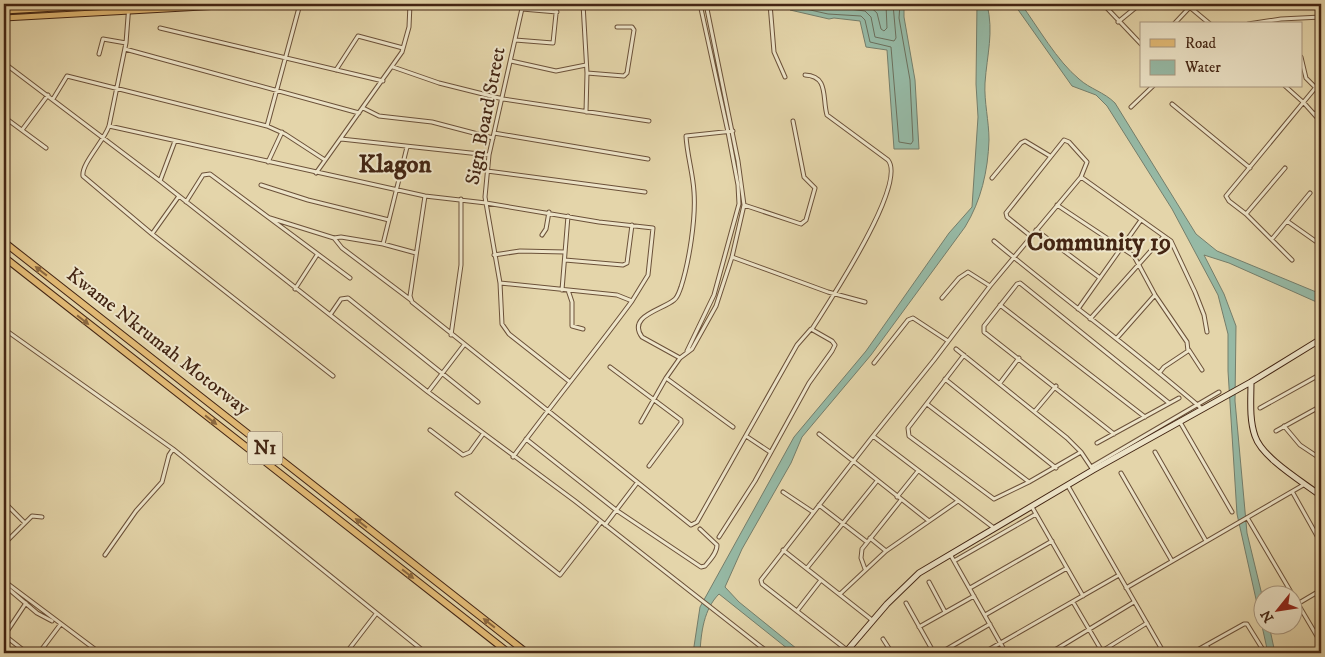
<svg xmlns="http://www.w3.org/2000/svg" width="1325" height="657" font-family="'IM FELL DW Pica',serif">
<style>
.water{fill:#96b9a5;stroke:#757e6b}
.lines{fill:none;stroke-linecap:round;stroke-linejoin:round}
.shore{stroke:#6c6f5c;stroke-width:1}
.street-casing{stroke:#6b5139;stroke-width:5}
.secondary-casing{stroke:#432513;stroke-width:7}
.primary-casing{stroke:#432513;stroke-width:7}
.highway-casing{stroke:#432513;stroke-width:8}
.street{stroke:#ede4c8;stroke-width:3}
.secondary{stroke:#ede4c8;stroke-width:5}
.primary{stroke:#e2ba75;stroke-width:5}
.highway{stroke:#e2ba75;stroke-width:6}
.oneway{fill:#8b683f}
.labels{text-anchor:middle;dominant-baseline:central;stroke-width:4;stroke-linejoin:round;paint-order:stroke}
.shield{fill:#ede4c8;stroke:#765e49;stroke-width:1}
.shield-label{font-size:19px;font-weight:bold;fill:#432513}
.street-label{font-size:20px;fill:#432513;stroke:#ede4c8}
.district-label{font-size:25px;font-weight:bold;fill:#432513;stroke:#ede4c8}
</style>
<rect width="100%" height="100%" fill="#e4d5aa"/>
<filter id="stains"><feTurbulence type="fractalNoise" baseFrequency=".004" numOctaves="4"/><feColorMatrix values="0 0 0 0 .2 0 0 0 0 .09 0 0 0 0 .02 0 0 0 .5 -.17"/></filter>
<radialGradient id="worn" r=".72"><stop offset=".6" stop-color="#630" stop-opacity="0"/><stop offset="1" stop-color="#630" stop-opacity=".3"/></radialGradient>
<path class="water" d="M790 4H904V17L915 80 919 149H894L887 50 866 47 860 21 834 18 829 19 790 10Z
M977 4H987C994 33 987 54 985 83 984 102 989 121 989 140 988 171 981 201 965 227L871 355 802 437 791 463 742 549 725 587 739 602 802 653H793L719 594C704 609 701 632 700 653H693L700 607 794 437 866 351 949 233 972 207 978 117 976 84Z
M1014 4H1021C1038 27 1057 61 1079 79 1090 89 1104 92 1115 103L1196 234 1217 251 1321 294V304L1229 263 1204 255 1224 294 1236 326 1235 401 1247 533 1262 595V624L1269 625 1275 653H1268L1237 514 1228 371V334L1218 295 1172 209 1107 106 1096 95 1072 86Z"/>
<g class="lines">
<path class="shore" d="M795 4 797 7 828 14 861 16 865 20 870 42 891 47 899 142 911 144 913 141 910 80 899 18 900 4
M809 4 865 11 871 17 875 37 894 41 896 38 893 4
M867 4 877 13 881 29 884 31 887 28 886 4"/>
<g class="street-casing">
<path id="street" d="M129 4 126 43 109 126C104 141 81 164 83 176L152 234 333 376
M523 4 489 155 485 197 500 283 502 324 509 334 570 382
M583 4 587 73 586 112
M770 4 774 52 785 77
M1103 4 1141 44
M1186 4 1210 24
M522 9 557 12
M1118 22 1140 4
M1174 24 1190 7
M1248 24 1281 19 1321 17
M160 28 383 81
M515 40 553 43 557 4
M125 49 359 113
M99 54 103 39 126 43
M1301 57 1306 78 1315 87
M511 61 556 71 586 65
M4 63 160 181 428 392 575 501 769 653
M393 67 439 83 503 99 649 121
M336 70 358 36 403 48
M587 73 624 76 627 73 634 30 632 27H617
M805 75C829 76 822 98 827 115L888 160C908 184 827 305 812 329
M1285 86 1304 103 1321 122
M53 99 67 76 267 126 285 134 325 160
M1172 104 1250 168
M1131 107 1153 86
M363 108 379 116 432 122 493 138
M1314 114 1321 110
M4 117 46 148
M109 126 425 196 486 203 599 222 653 228 648 275 632 301
M267 126 300 4
M22 130 48 95
M494 133 648 159
M341 139 489 155
M268 162 282 132
M487 171 645 192
M316 173 402 52 409 27 410 4
M992 178 1021 143 1025 141 1050 156
M160 181 175 141
M261 185 308 200 389 220
M425 196 410 296 412 302 691 525 697 522 797 345 811 329 832 341 835 345 832 351 809 383 755 481 719 537
M186 202 203 175 210 174 350 278
M744 205 801 224 806 220 815 188 804 177 793 121
M1057 205 1134 256 1155 295 1187 342 1188 351 1164 367 1160 372
M1246 214 1285 168
M270 218 334 238 341 237 383 244 416 253
M1287 221 1321 245
M1036 230 1100 278
M152 234 179 196
M542 235 546 229 549 212
M1032 237 1007 217 1006 213 1064 140 1069 142 1087 162 1081 177
M334 238 342 248 411 300
M1272 239 1310 193
M994 241C1062 298 1134 350 1201 408
M383 244 407 147
M494 255 520 251 565 252
M732 257 828 292 865 302
M565 260 623 265 627 263 632 225
M1292 260 1246 214 1229 201 1226 196 1321 81
M500 283 617 295 632 301C593 354 552 404 513 457
M295 289 317 255
M562 290 568 216
M568 290 572 302V326L583 329
M942 298 959 278 968 272 990 286
M1000 305 1145 417
M1078 309 1141 220
M330 315 341 299 348 298 478 402
M1090 319 1164 236
M4 329 173 449 426 653
M451 335 461 265V199
M1117 338 1155 295
M1318 341 1321 351
M956 349 1067 438 1081 452 1093 470
M1189 350 1202 370
M687 351 714 295 739 204 738 185 728 132 700 4
M964 355 908 428 909 436 994 499 1029 482 1081 452
M680 358 642 337C627 316 662 310 674 300 678 297 679 292 681 287 689 262 696 219 694 192 693 173 687 155 686 136L733 131
M874 363 908 320 913 318 948 341
M610 367 681 420V423L649 466
M666 378 733 427
M945 379 1056 468
M1000 383 1019 358
M428 392 464 345
M927 404 1029 482
M1260 408 1321 374
M1317 409 1321 414
M1035 411 1056 386
M641 422 666 378 680 358 692 349 716 306 732 257 744 205 738 161 706 4
M1180 422 1232 512
M1284 426 1300 445 1321 459
M430 430 463 455 470 452 483 434
M1276 431 1321 406
M819 434 929 521
M1114 434 984 332V326L1017 284 1020 283 1169 403
M746 436 770 452
M873 436 934 360 990 286 1081 177 1171 241 1195 292 1204 315 1207 332
M526 439 616 510 701 567 705 566C710 560 717 553 717 545L700 529
M1097 443 1179 398
M1155 452 1206 541
M1091 467 1219 392
M1121 473 1172 561
M1068 486 1164 653
M783 492 813 512
M1293 493 1321 543
M457 494 560 575 601 522
M897 497 918 471
M4 502 25 523
M819 505 867 542
M1032 507 1083 596
M1248 519 1321 643
M605 525 637 483
M870 538 886 551
M4 544 32 516 42 517
M783 550 872 620
M950 554 1006 653
M105 555 136 511 162 482 169 455 173 449
M954 561 1036 514
M807 568 877 481
M865 569 861 558 862 549 901 500
M4 581 100 653
M929 582 945 612
M4 585 37 613 52 621
M970 588 1052 541
M1126 588 1305 484
M840 594 886 551 958 501
M1073 602 1103 653
M906 603 934 653
M1299 603 1321 590
M797 611 821 580
M985 615 1067 568
M919 627 974 596
M4 635 27 653
M4 636 26 603
M883 639 892 653
M1206 645 1211 653
M847 650 762 584 761 580 873 436 994 528
M1102 651 1147 623
M39 653 60 625
M346 653 376 614
M940 653 990 624
M983 653 1119 575
M1050 653 1134 602
M1155 653 1162 650
M1192 653 1244 624H1247L1265 653"/>
</g>
<g class="secondary-casing">
<path id="secondary" d="M1251 382C1251 399 1249 419 1255 436 1262 458 1303 482 1321 496
M845 653 887 604 919 573 1093 470 1251 382 1321 339"/>
</g>
<g class="primary-casing">
<path id="primary" d="M4 11 125 4
M4 18 256 4"/>
</g>
<g class="highway-casing">
<path id="highway" d="M4 242 527 653
M4 257 509 653"/>
</g>
<use href="#street" class="street"/>
<use href="#secondary" class="secondary"/>
<use href="#primary" class="primary"/>
<use href="#highway" class="highway"/>
</g>
<defs><path id="oneway-solid" d="M-6-.8H1V-3.2L6.5 0L1 3.2V.8H-6Z" transform="scale(1.25)"/></defs>
<g class="oneway">
<use href="#oneway-solid" transform="translate(41 271) rotate(-142)"/>
<use href="#oneway-solid" transform="translate(83 320) rotate(38)"/>
<use href="#oneway-solid" transform="translate(211 420) rotate(38)"/>
<use href="#oneway-solid" transform="translate(361 523) rotate(-142)"/>
<use href="#oneway-solid" transform="translate(408 574) rotate(38)"/>
<use href="#oneway-solid" transform="translate(489 623) rotate(-142)"/>
</g>
<g class="labels">
<rect class="shield" x="247.5" y="431.5" width="35" height="33" rx="4"/>
<g class="shield-label">
<text x="265" y="448">N1</text>
</g>
<g class="street-label">
<text transform="translate(486 116) rotate(-79)">Sign Board Street</text>
<text transform="translate(158 342) rotate(38)">Kwame Nkrumah Motorway</text>
</g>
<g class="district-label">
<text x="395" y="164">Klagon</text>
<text x="1099" y="242">Community 19</text>
</g>
</g>
<rect width="1325" height="657" fill="none" stroke="#e4d5aa" stroke-width="20"/>
<rect x="5" y="5" width="1315" height="647" fill="none" stroke="#432513" stroke-width="2.5"/>
<rect x="10" y="10" width="1305" height="637" fill="none" stroke="#432513"/>
<rect x="1140" y="22" width="162" height="65" fill="#ede4c8" stroke="#a99880"/>
<rect x="1150" y="39" width="25" height="8" fill="#e2ba75" stroke="#a99880"/>
<text x="1185" y="48" font-size="15" fill="#432513">Road</text>
<rect x="1150" y="60" width="25" height="15" fill="#96b9a5" stroke="#a99880"/>
<text x="1185" y="72" font-size="15" fill="#432513">Water</text>
<g transform="translate(1278 610) rotate(240)"><circle r="24" fill="#ede4c8" stroke="#a99880"/>
<path d="M0-4L9 19L0 12L-9 19Z" fill="#8f2418"/>
<text y="-8" font-size="14" font-weight="bold" text-anchor="middle" fill="#432513">N</text>
</g>
<rect width="100%" height="100%" filter="url(#stains)"/>
<rect width="100%" height="100%" fill="url(#worn)"/>
</svg>
